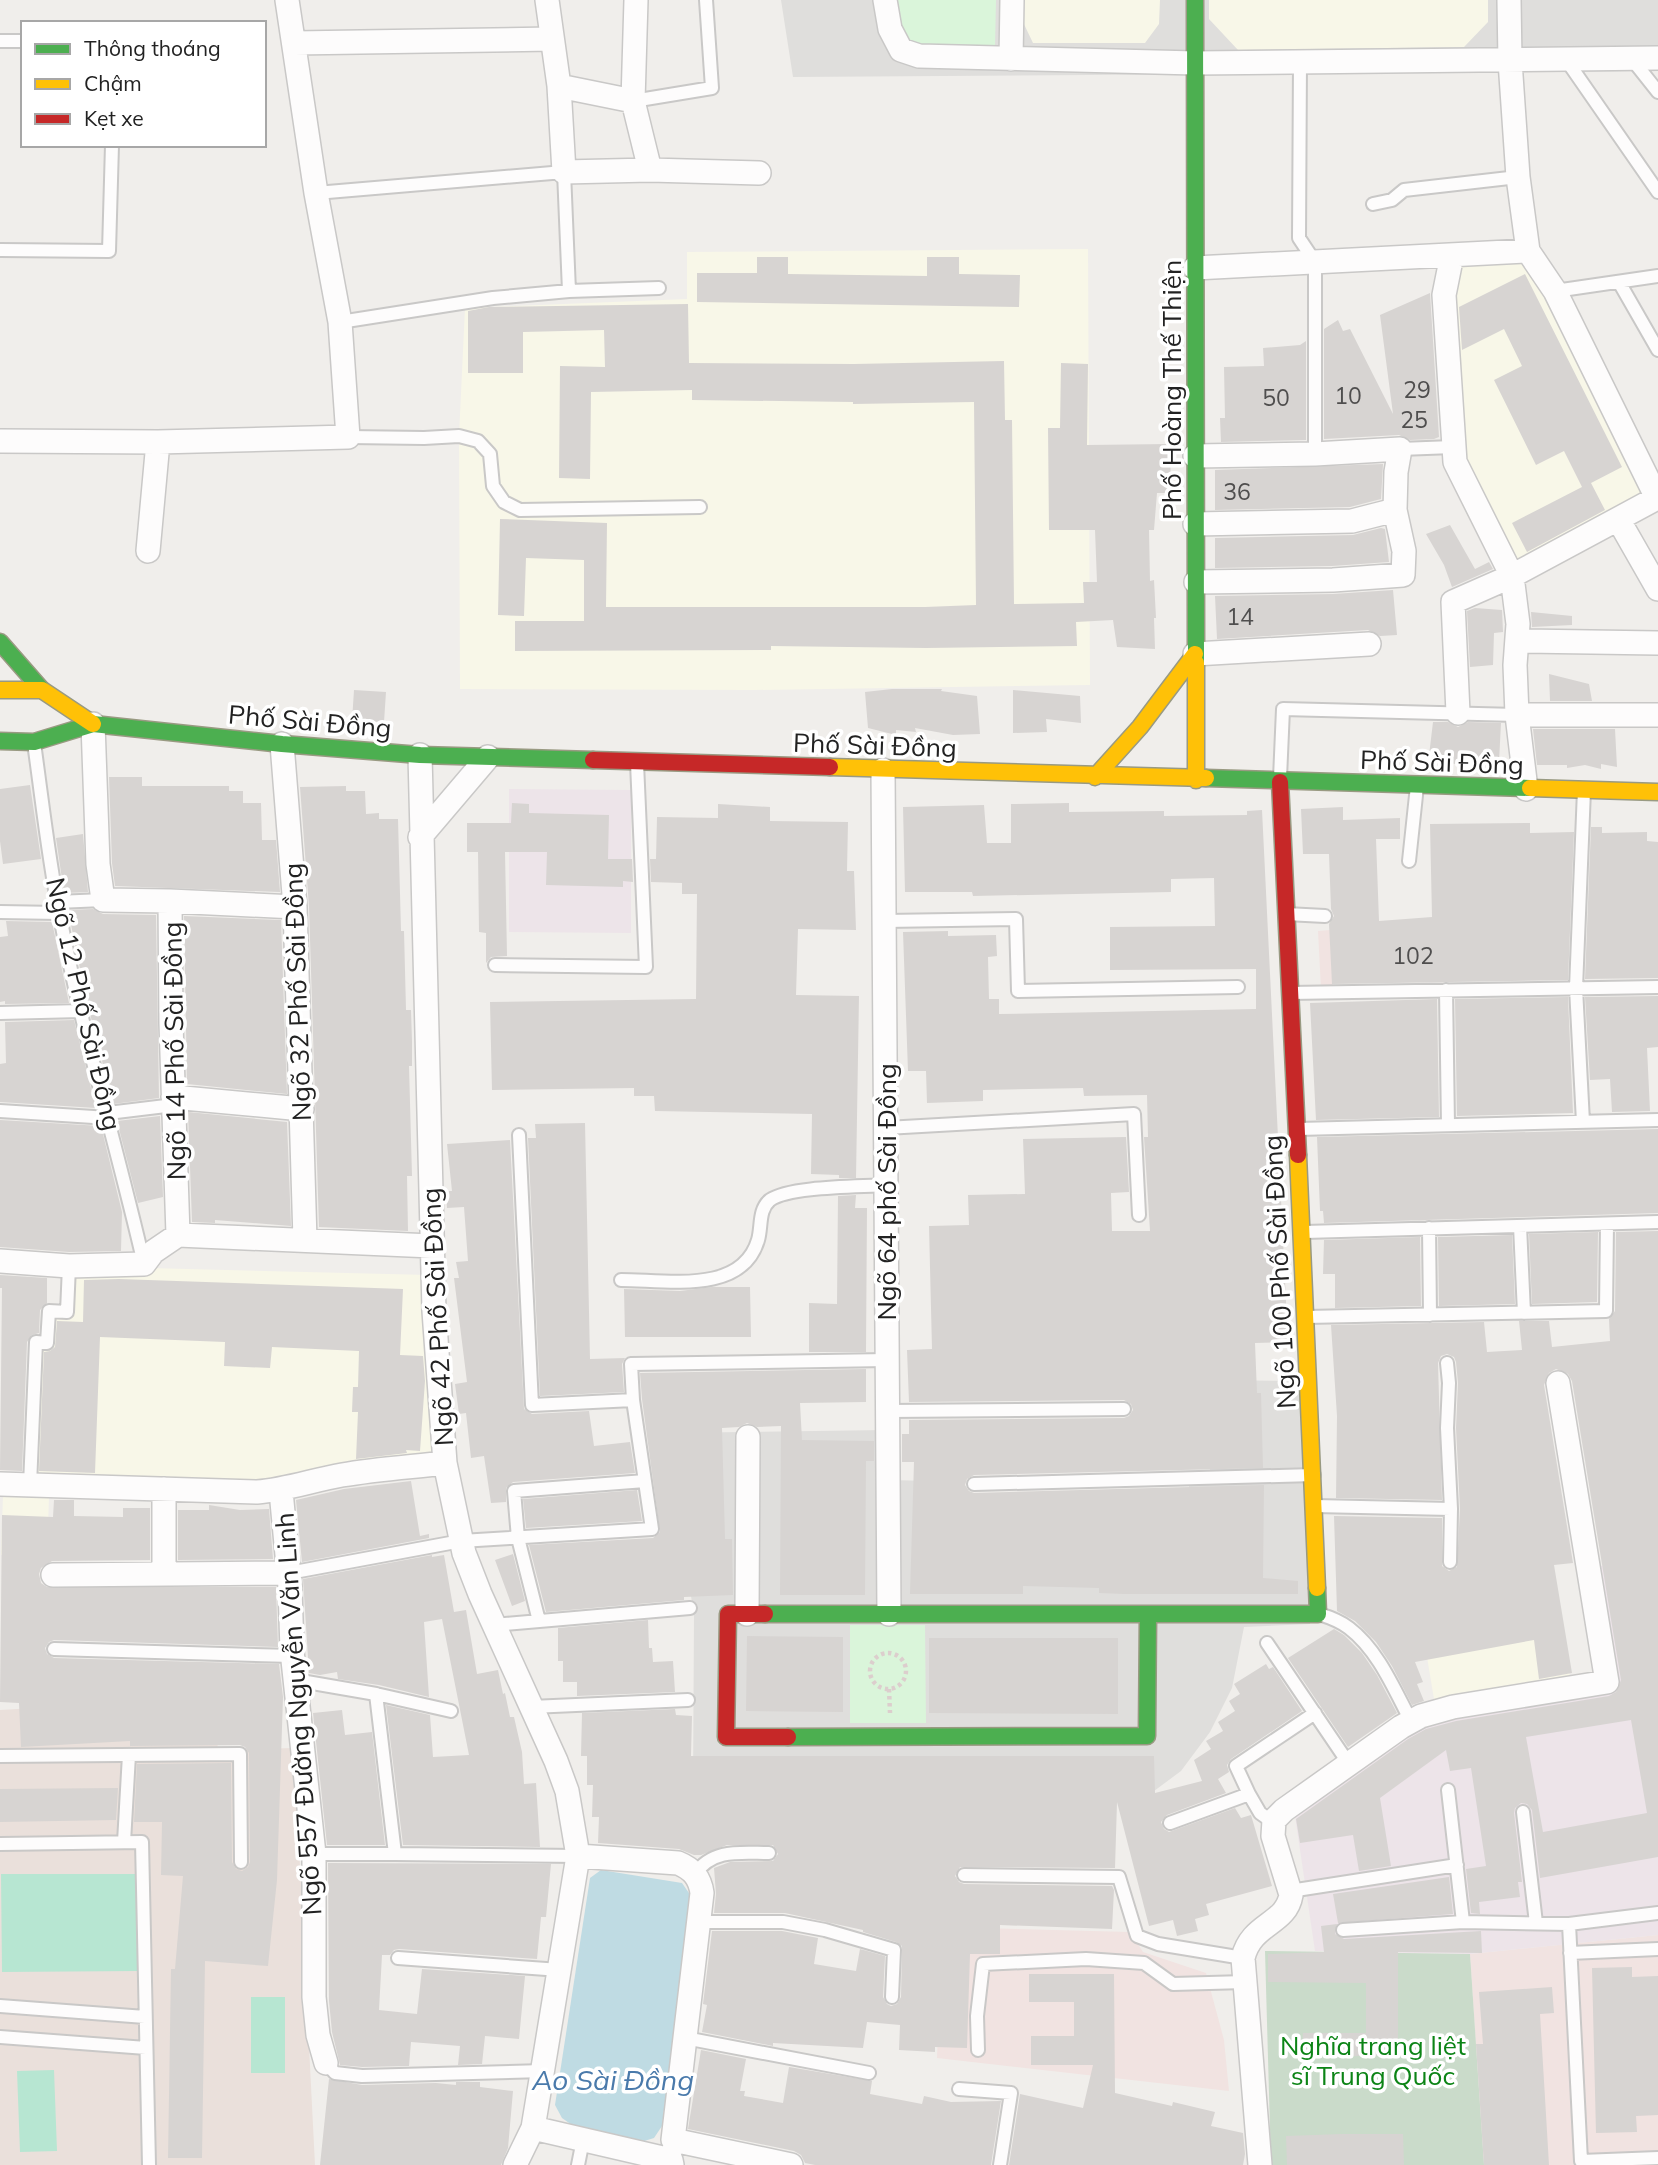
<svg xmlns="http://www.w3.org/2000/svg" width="1658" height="2165" font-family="Mulish,sans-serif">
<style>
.residential{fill:#dfdedc}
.commercial{fill:#f1e3e1}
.industrial{fill:#ede4e9}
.education{fill:#f8f7e8}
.military{fill:#eae0db}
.cemetery{fill:#cadbca}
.park{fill:#daf5da}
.pitch{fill:#b7e6d2}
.water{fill:#bfdbe3}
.building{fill:#d7d4d2;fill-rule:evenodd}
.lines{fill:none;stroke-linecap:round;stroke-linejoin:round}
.lane-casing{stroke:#c9c8c7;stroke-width:16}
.street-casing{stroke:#c9c8c7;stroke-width:26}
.fast-casing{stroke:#999a82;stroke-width:19}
.slow-casing{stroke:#999a82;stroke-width:19}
.jam-casing{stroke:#999a82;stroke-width:19}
.path{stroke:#dccecd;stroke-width:4.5;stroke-dasharray:3.5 3.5;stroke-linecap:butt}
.lane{stroke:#fdfcfc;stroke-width:12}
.street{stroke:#fdfcfc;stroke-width:23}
.fast{stroke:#4caf50;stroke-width:16}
.slow{stroke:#ffc107;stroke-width:16}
.jam{stroke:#c62828;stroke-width:16}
.labels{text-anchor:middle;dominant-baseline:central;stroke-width:7;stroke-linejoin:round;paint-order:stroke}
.number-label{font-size:23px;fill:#4f4e4e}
.street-label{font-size:26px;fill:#222;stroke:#fff}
.park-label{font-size:26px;fill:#0c8416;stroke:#fff}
.water-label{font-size:28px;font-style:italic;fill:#4a7aab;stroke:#fff}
</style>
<rect width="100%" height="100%" fill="#f0eeeb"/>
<path class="residential" d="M781 0H1658V71L793 77Z
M1209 1380 1303 1381 1310 1624 1244 1627 1232 1688 1210 1732 1181 1771 1150 1794 693 1790 694 1615 665 1433 886 1430 888 1480 931 1481 1189 1561V1473L1210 1472Z"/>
<path class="commercial" d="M1330 930 1333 989H1321L1318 931Z
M942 1927 1130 1932 1143 1952 1206 1973 1224 2040 1229 2091 937 2058Z
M1658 1935V2165H1484L1470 1954Z"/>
<path class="industrial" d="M509 789 631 790V933L509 932Z
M1658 1322V1935L1470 1954 1315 1951 1295 1816 1390 1744 1427 1722 1618 1690 1600 1566 1651 1560Z"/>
<path class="education" d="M1023 0H1160L1159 24 1145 43H1033L1022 20Z
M1209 0H1488V22L1464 47 1238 50 1209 19Z
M1088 249 1090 685 755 690 460 689 459 436 465 308 687 299V252Z
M1532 257 1653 497 1516 567 1454 444 1447 305 1456 266Z
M69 1266 429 1275 434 1458 261 1483 35 1480 40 1342 49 1311 67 1312Z
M3 1496 49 1497 47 1557 1 1555Z
M1554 1581 1571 1683 1435 1705 1418 1603Z"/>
<path class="military" d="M213 1698 218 1750 294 1748 315 2165H0V1710Z"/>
<path class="cemetery" d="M1265 1951 1470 1954 1484 2165H1271Z"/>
<path class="park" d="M893 0H996L995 46 981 53 910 49 900 35Z
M850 1625H925L926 1723H850Z"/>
<path class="pitch" d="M1 1874H139V1971L2 1972Z
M251 1997H285V2073H251Z
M54 2070 57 2151 20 2152 17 2071Z"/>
<path class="water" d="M601 1870 682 1883 691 1896 662 2126 654 2138 641 2142 572 2125 562 2118 555 2105 590 1878Z"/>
<path class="building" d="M757 257H788V274L927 276V257H959V274L1020 275 1019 307 697 302V273H757Z
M1525 274 1622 467 1591 483 1605 510 1527 552 1512 523 1582 487 1564 451 1536 465 1494 380 1522 366 1504 329 1462 350 1459 307Z
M1430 293 1439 437 1434 439 1410 440 1399 435 1324 439V329L1338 320 1343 331 1350 329 1393 414 1380 315Z
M688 304 689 363 854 364 1004 361 1005 420H1012L1014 604 1084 603 1083 582H1097L1095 530H1049L1048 428H1060L1061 363 1088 364 1087 445 1170 444 1171 493H1157L1154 530H1149L1150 581 1154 580 1156 618H1154L1155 649 1117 647 1113 620 1076 622 1077 646 926 648 771 646V650L515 651V621H584V560L526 558 524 616 498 615 500 519 607 523 606 607H925L976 605 974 402 853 404V402L692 400V390L591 392 590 479 559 478 560 366 605 367 604 330 523 332V373H468V311L489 307Z
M1306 341V440L1221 442 1220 418H1225L1224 367 1264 366 1263 348 1300 345Z
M1383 464 1381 499 1350 507 1215 510V470Z
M1450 525 1475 569 1489 562 1493 569 1452 587 1444 565 1426 534Z
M1381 528 1385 529 1389 562 1332 566 1215 568V538L1353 535Z
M1393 590 1397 635 1380 636 1368 630 1217 639 1215 596 1333 594Z
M1475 608 1502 610 1503 632 1494 633 1493 665 1470 667 1467 611Z
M1531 612 1572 616V625L1532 627Z
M1549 674 1589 684 1592 701H1550Z
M892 689H942L941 691 977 696 980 734 953 735 915 728 916 732 896 730V735L868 728 865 692Z
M354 690 386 692 384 722 352 721Z
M1013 690 1080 696 1081 723 1046 719 1047 732 1013 733Z
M1433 722H1448L1458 727 1468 722 1501 723 1499 762 1472 767 1444 762 1428 764Z
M1533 729H1615L1617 767 1601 764V769L1585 765 1567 768V765H1537Z
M109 777H142V786H229V791H243V803H261L262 840H276L280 892 115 886 112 863Z
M30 785 41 859 3 864 0 841V789Z
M346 786V791H365L366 814 379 813V819H398L401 931H404L406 1010H411L412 1041V1066H409L412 1176H407L408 1231 319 1227 309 907 300 787Z
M512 803 529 804V813L609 815 608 859H632L633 882 623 881V887L546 885 547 852H505L507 956 491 957 486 963V933L479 932 478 852H467V823H511Z
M1069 803V812L1164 811V816L1247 815V811L1262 810 1288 1342 1255 1343 1257 1393H1261L1263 1468 974 1475 967 1479 965 1485 969 1491 974 1493 1264 1485 1263 1578 1298 1581V1594H1124L1099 1593V1588L1023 1586V1594H910L914 1462H902V1434H909V1420L1124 1418 1129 1416 1133 1410 1131 1404 1124 1400 909 1402 907 1350 932 1349 929 1226 969 1225 968 1195 1025 1194 1023 1139 1126 1137 1129 1192 1111 1193 1112 1231H1150L1144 1137H1148L1147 1095 1084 1096 1083 1088 983 1090V1101L927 1103 926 1071H908L903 932 948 931V936L996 935 997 956 988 957 989 999H999V1014L1256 1009V969L1110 970V927L1215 926 1214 878 1171 879V892L973 896 972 892H905L903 807 984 805 987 843H1011V804Z
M718 804 770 807V821L848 822 847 871H854L856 930 798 929 796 995 859 996 856 1178H839V1175L811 1174 812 1114 655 1111 654 1096H634V1088L492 1090 490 1002 696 999 697 894H682V883L651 882 650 859H656L657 817 718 818Z
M1343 807V820L1400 818V839H1376L1379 921 1432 917 1430 824 1530 823V833L1574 832 1568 980 1332 984 1329 924 1334 916 1331 909 1329 854H1303L1301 809Z
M1591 827H1602V833L1647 832V841L1658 842V978L1585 979Z
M83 834 88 892 64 893 56 838Z
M93 909 103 914 156 915 159 1098 113 1104 86 998 68 910Z
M184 916 281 920 287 1094 187 1084Z
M6 921 52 922 69 1003 5 1004V1001L0 1002V937L8 936Z
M1658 996V1047L1647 1048 1650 1111 1612 1112 1610 1079 1590 1080 1585 997Z
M1568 997 1573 1113 1457 1116 1455 999Z
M1437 999 1439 1117 1316 1120 1310 1003Z
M74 1020 96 1108 0 1102V1064L6 1063 5 1022Z
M188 1112 287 1122 291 1226 215 1220V1223L192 1222Z
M160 1116 163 1197 138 1203 117 1121Z
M0 1120 101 1126 122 1212 121 1251 69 1252 0 1247Z
M585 1123 590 1359 625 1358 622 1364 624 1392 540 1396 528 1138H536L535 1124Z
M1658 1129V1213L1324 1223 1323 1211H1320L1317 1137Z
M510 1140 524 1409 532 1414 589 1411 594 1446 630 1442 635 1473 513 1482 506 1488V1502L491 1503 484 1456 471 1458 466 1413 459 1414 455 1384 467 1382 454 1278H459L456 1262 468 1261 464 1207 447 1208 446 1191H452L447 1144Z
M856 1195 855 1208H867L866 1352H809V1303L837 1304 838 1196Z
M1658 1231V1857L1540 1878 1532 1810 1527 1804 1521 1803 1515 1808 1514 1813 1522 1882H1518L1520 1897 1479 1902 1480 1914 1471 1913 1466 1869 1486 1866 1471 1768 1450 1771 1446 1750 1380 1798 1391 1866 1359 1871 1353 1835 1300 1843 1296 1819 1408 1739 1426 1729 1456 1721 1609 1696 1616 1692 1621 1680 1572 1381 1568 1374 1556 1369 1549 1373 1544 1385 1573 1563 1554 1565 1572 1673 1539 1679 1534 1640 1415 1662 1423 1682 1417 1684 1424 1701 1412 1705 1392 1666 1376 1642 1355 1621 1337 1611 1334 1516 1442 1518V1566L1449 1571 1457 1567 1460 1509 1456 1428 1458 1383 1456 1362 1454 1357 1447 1354 1441 1356 1438 1363 1442 1500 1336 1498 1337 1416 1331 1325 1484 1322 1487 1352 1522 1350 1519 1321H1549L1552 1347 1610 1341 1609 1319 1615 1311 1616 1232ZM1631 1720 1647 1813 1543 1832 1526 1737Z
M1598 1232 1597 1302 1532 1304 1529 1234Z
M1512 1235 1515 1304 1439 1306 1438 1237Z
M1420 1237 1421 1306 1335 1308V1274H1323L1324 1240Z
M0 1275 47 1278V1303L40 1310 39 1333 32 1335 27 1342 22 1471 0 1470 2 1288H0Z
M119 1279 403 1289 400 1355 423 1356 425 1381 420 1451 406 1450 407 1453 356 1459 358 1412H352L353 1387H358L359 1351 272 1347 270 1368 224 1366 225 1342 100 1337 95 1473 39 1471 44 1352 50 1351 55 1347 57 1321 83 1322 84 1280Z
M712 1287H750L751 1337H625L624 1289 680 1291Z
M866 1369V1402L800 1403 802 1440 874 1441V1461H866L865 1595H780L781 1426 757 1427 747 1423 739 1427 722 1428 725 1539H732L733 1595 684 1597V1600L546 1612 529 1545 653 1538 660 1532 642 1399 640 1373Z
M411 1481 420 1536 429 1534V1538L302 1562 296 1500 344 1489Z
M637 1490 642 1521 526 1528 523 1499Z
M54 1500H74V1516L123 1517V1508H150V1560L52 1561 41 1568 39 1574 41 1583 47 1587H276L278 1647 54 1640 49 1642 45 1648 47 1654 54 1658 279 1664 283 1697 277 1880 268 1966 205 1961 202 2158H168L171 1969H175L183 1876 161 1875 162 1822H134L137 1764 231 1763 232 1862 236 1869 242 1871 248 1867 250 1862 249 1753 245 1747 240 1745 130 1746V1741L21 1747 19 1703 0 1702 2 1515 53 1517Z
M209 1505 240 1510 269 1509 273 1559 178 1560V1510H209Z
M513 1554 525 1601 512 1606 495 1560Z
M432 1555V1557L444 1555 454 1612 466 1610 477 1674 498 1670 503 1694 505 1693 510 1717H514L522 1752 524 1784 536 1783 540 1847 403 1845 386 1705 430 1715 433 1757 469 1755 442 1619 424 1622 429 1697 379 1685 338 1679 337 1672 320 1675 309 1673 303 1579Z
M648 1620 649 1648H652L653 1662 673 1661 675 1692 577 1696V1682H563V1661H558V1628Z
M1334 1629 1344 1635 1362 1653 1377 1675 1397 1713 1348 1747 1288 1658Z
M747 1636 843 1637V1712L746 1711Z
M929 1638H1118V1714L929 1713Z
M1266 1664 1269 1669 1273 1667 1302 1711 1231 1759 1227 1765 1229 1772 1218 1779 1226 1793 1167 1815 1161 1822 1164 1829 1169 1832 1235 1808 1241 1818 1251 1815 1272 1886 1206 1904 1209 1915 1195 1919 1198 1931 1177 1936 1173 1920 1149 1926 1117 1802 1115 1868 960 1867 955 1876 959 1882 964 1884 1112 1886 1114 1890 1112 1929 1000 1925V1954H970L967 2048 935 2047V2052L899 2050 900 2025 867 2022 863 2048 773 2043V2046L702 2032 707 2005 703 2004 712 1931H782L818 1938 814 1964 856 1971 860 1949 885 1956 883 1997 887 2004 891 2006 897 2004 901 1997 902 1946 896 1942 863 1932V1930L785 1913H714L716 1894 714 1868 730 1862 773 1861 778 1854 773 1845H727L701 1855H694L679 1849 598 1843 599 1817H592L593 1785H587V1756H581L582 1713 675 1709 676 1715 692 1716 691 1756H1154L1155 1793 1202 1781 1194 1760 1211 1749 1206 1741 1223 1731 1218 1722 1235 1711 1229 1701 1240 1694 1234 1684Z
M342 1710 345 1735 372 1732 385 1845H327L313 1713Z
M118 1788 116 1820 0 1822V1789Z
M328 1863 551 1864 546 1917H541L537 1959 399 1949 394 1950 390 1955H382L379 2010 417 2014 422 1969 525 1976 519 2039 485 2036 482 2064 458 2065 460 2046 411 2042 409 2066 362 2067 340 2065 332 2032 329 2001Z
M1449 1877 1453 1914 1338 1923 1333 1894Z
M1337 1924 1335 1934 1344 1939 1481 1931 1482 1953 1398 1952V2056H1302L1303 2033H1366V1983L1268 1982V1954L1324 1952 1321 1926Z
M1632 1967V1977L1658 1976V2115L1636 2116 1637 2132 1596 2133 1592 1968Z
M1029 1974H1114L1115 2093 1172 2106 1173 2102 1215 2112 1211 2126 1243 2133 1245 2154 1243 2165H1009L1020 2094 1083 2108 1093 2065H1031V2036H1074V2002H1029Z
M1552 1987 1554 2013 1540 2014 1549 2165H1484L1476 2044H1483L1479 1992Z
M701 2050 746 2059 740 2091H745L744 2096 783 2103 789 2067 872 2081 870 2094 922 2104 924 2096 951 2102 1001 2101 991 2165H815L805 2163 801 2155 794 2151 688 2129Z
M329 2079 362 2085 436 2083 456 2085V2082H480V2087L513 2091 508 2148 501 2165H320Z
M1342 2134H1403L1404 2165H1287L1286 2136Z"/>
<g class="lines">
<g class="lane-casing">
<path id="lane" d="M1 41H23
M1565 58 1658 192
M1631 58 1658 92
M1300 62 1299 238 1315 262V454
M633 101 712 88 706 0
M316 193 564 172 569 291
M1373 204 1392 200 1404 190 1518 177
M0 250 109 251 112 145
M1619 282 1658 350
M1555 291 1658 276
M340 322 493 298 569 291 659 288
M348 437 424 438 459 436 478 441 490 454 493 486 504 502 520 510 700 507
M1400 449 1453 447
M34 743C42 799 48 856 59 911 81 1030 117 1146 144 1264
M1280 778 1283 709 1517 715
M1409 861 1417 786
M57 902 103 900
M0 912 59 913
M1286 914 1325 916
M885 921 1016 919 1018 991 1238 987
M495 965 646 967 637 763
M1446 990 1448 1125
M1290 993 1658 987
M0 1013 81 1011
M0 1111 109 1118
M108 1113 174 1105
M1583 1122 1576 988 1584 790
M886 1128 1134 1114 1139 1215
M1298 1129 1658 1120
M519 1135 532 1405 633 1400
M1520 1226 1524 1313
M1429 1228 1430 1315
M1305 1232 1658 1222
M621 1280C666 1280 742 1295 758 1240 762 1227 758 1210 770 1200 790 1186 860 1187 886 1185
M1306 1317 1606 1311 1607 1224
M1447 1363 1449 1383 1447 1428 1451 1509
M888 1411 1124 1409
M974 1484 1314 1475
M30 1485 36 1342 47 1343 49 1311 67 1312 69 1266
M1315 1506 1451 1509 1450 1562
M289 1573 461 1541 652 1529 633 1400 631 1364 887 1360
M1319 1614C1329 1617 1340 1621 1349 1628 1378 1650 1394 1689 1411 1721
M539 1621 518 1538 514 1491 645 1481
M494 1625 690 1608
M1267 1643 1349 1764
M54 1649 292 1656
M295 1680 376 1694 395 1854 578 1856
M376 1694 451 1711
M531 1707 688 1700
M0 1756 240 1754 241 1862
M1448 1790 1463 1922
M1249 1794 1236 1766 1315 1713
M1523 1812 1536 1923
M1170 1823 1249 1794 1260 1813 1274 1823
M124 1842 129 1755
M0 1844 142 1842 149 2165
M314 1854H395
M695 1874C713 1848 741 1853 769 1853
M964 1875 1119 1877 1137 1936 1158 1944 1243 1958
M1290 1891 1457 1865
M698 1922H783L825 1930 894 1950 892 1997
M1569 1924 1581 2161 1658 2158
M1343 1930 1463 1922 1569 1924 1658 1913
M1570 1953 1658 1949
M398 1958 560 1970
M0 2006 145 2017
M0 2037 146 2048
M685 2038 869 2073
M978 2050 977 2016 983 1964 1086 1959 1144 1963 1173 1984 1245 1982
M326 2063 335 2073 362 2076 544 2071
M959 2089 1011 2093 1000 2165
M578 2165 583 2140"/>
</g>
<g class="street-casing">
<path id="street" d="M547 0 559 86 564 172 650 170 633 101 636 0
M885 0 890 29 901 50 919 56 1195 63 1658 58
M294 43 552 39
M1011 59 1012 0
M559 86 633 101
M650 170 759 173
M1452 255 1444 295 1455 462 1512 576 1518 624 1515 665 1517 715 1526 789
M1195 268 1528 251
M0 441 158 442 348 437 340 322 316 193 287 0
M1195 456 1315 454 1400 449 1396 472 1395 510 1404 551 1403 575 1333 580 1196 582
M1618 519 1658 589
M1195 524 1352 521 1395 510
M148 551 158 442
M1517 641 1658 643
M1195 654 1369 644
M1458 713 1453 602 1512 576 1657 498 1555 291 1528 251 1518 177 1510 61 1509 0
M1517 715H1658
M93 724 98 864 103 900 170 901 171 1023 178 1235
M282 744 295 907 305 1240
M420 755 434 1311 445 1463 464 1553 480 1594 556 1761 567 1791 578 1856 533 2128 515 2165
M883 770 889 1614
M420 837 488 757
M170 901 295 907
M173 1097 302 1109
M0 1261 69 1266 144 1264 153 1252 178 1235 432 1246
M0 1484 257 1492C286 1490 313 1480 342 1475 376 1469 410 1467 445 1463
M164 1489V1574
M281 1491 290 1587 292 1651 314 1854V1997L318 2035 326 2063
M53 1575 289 1573
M747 1614 748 1437
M578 1856 678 1863C693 1869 700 1878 702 1893L673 2140 791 2165
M533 2128 671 2160 672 2165
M1260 2165 1243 1958C1251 1923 1286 1925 1291 1895L1273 1836 1274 1820 1284 1810 1401 1727 1421 1716 1453 1707 1607 1682 1558 1383"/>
</g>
<g class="fast-casing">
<path id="fast" d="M1195 0 1196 663
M0 642 42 690
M0 741 34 742 93 724 282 744 420 755 593 760
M1206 778 1530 788
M765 1614H1318L1317 1588
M788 1737 1147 1736 1148 1614"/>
</g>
<g class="slow-casing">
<path id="slow" d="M1196 663V780
M0 690H42L93 724
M830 767 1206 778
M1095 777 1140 727 1195 654
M1530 788 1658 792
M1298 1155 1317 1588"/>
</g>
<g class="jam-casing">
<path id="jam" d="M593 760 830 767
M1280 782 1298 1155
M765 1614H728L726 1737H788"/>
</g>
<path class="path" d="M870 1671a18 18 0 1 1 36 0a18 18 0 1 1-36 0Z
M889 1689 890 1713"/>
<use href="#lane" class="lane"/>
<use href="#street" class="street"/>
<use href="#fast" class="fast"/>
<use href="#slow" class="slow"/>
<use href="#jam" class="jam"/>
</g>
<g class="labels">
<g class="number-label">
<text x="1417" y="389">29</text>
<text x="1348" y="395">10</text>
<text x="1276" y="397">50</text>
<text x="1414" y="419">25</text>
<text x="1237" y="491">36</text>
<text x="1240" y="616">14</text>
<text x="1413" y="955">102</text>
</g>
<g class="street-label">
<text transform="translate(1171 390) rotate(-90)">Phố Hoàng Thế Thiện</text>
<text transform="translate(310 721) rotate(5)">Phố Sài Đồng</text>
<text transform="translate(875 745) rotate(2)">Phố Sài Đồng</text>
<text transform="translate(1442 762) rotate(2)">Phố Sài Đồng</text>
<text transform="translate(297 992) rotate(-92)">Ngõ 32 Phố Sài Đồng</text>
<text transform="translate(84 1004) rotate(77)">Ngõ 12 Phố Sài Đồng</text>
<text transform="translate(174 1051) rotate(-91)">Ngõ 14 Phố Sài Đồng</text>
<text transform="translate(886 1192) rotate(-90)">Ngõ 64 phố Sài Đồng</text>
<text transform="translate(1279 1272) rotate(-93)">Ngõ 100 Phố Sài Đồng</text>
<text transform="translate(437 1317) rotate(-93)">Ngõ 42 Phố Sài Đồng</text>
<text transform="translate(298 1714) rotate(-94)">Ngõ 557 Đường Nguyễn Văn Linh</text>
</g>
<g class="park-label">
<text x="1373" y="2045">Nghĩa trang liệt<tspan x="1373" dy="30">sĩ Trung Quốc</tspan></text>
</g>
<g class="water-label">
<text x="613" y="2079">Ao Sài Đồng</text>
</g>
</g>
<rect x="21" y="21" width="245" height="126" fill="#ffffff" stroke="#a7a7a7" stroke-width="2"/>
<rect x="35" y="44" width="35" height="10" fill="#4caf50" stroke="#a7a7a7" stroke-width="2"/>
<text x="84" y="56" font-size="21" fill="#222222">Thông thoáng</text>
<rect x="35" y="79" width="35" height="10" fill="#ffc107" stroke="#a7a7a7" stroke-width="2"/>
<text x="84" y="91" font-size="21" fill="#222222">Chậm</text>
<rect x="35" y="114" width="35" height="10" fill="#c62828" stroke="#a7a7a7" stroke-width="2"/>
<text x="84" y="126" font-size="21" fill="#222222">Kẹt xe</text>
</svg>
